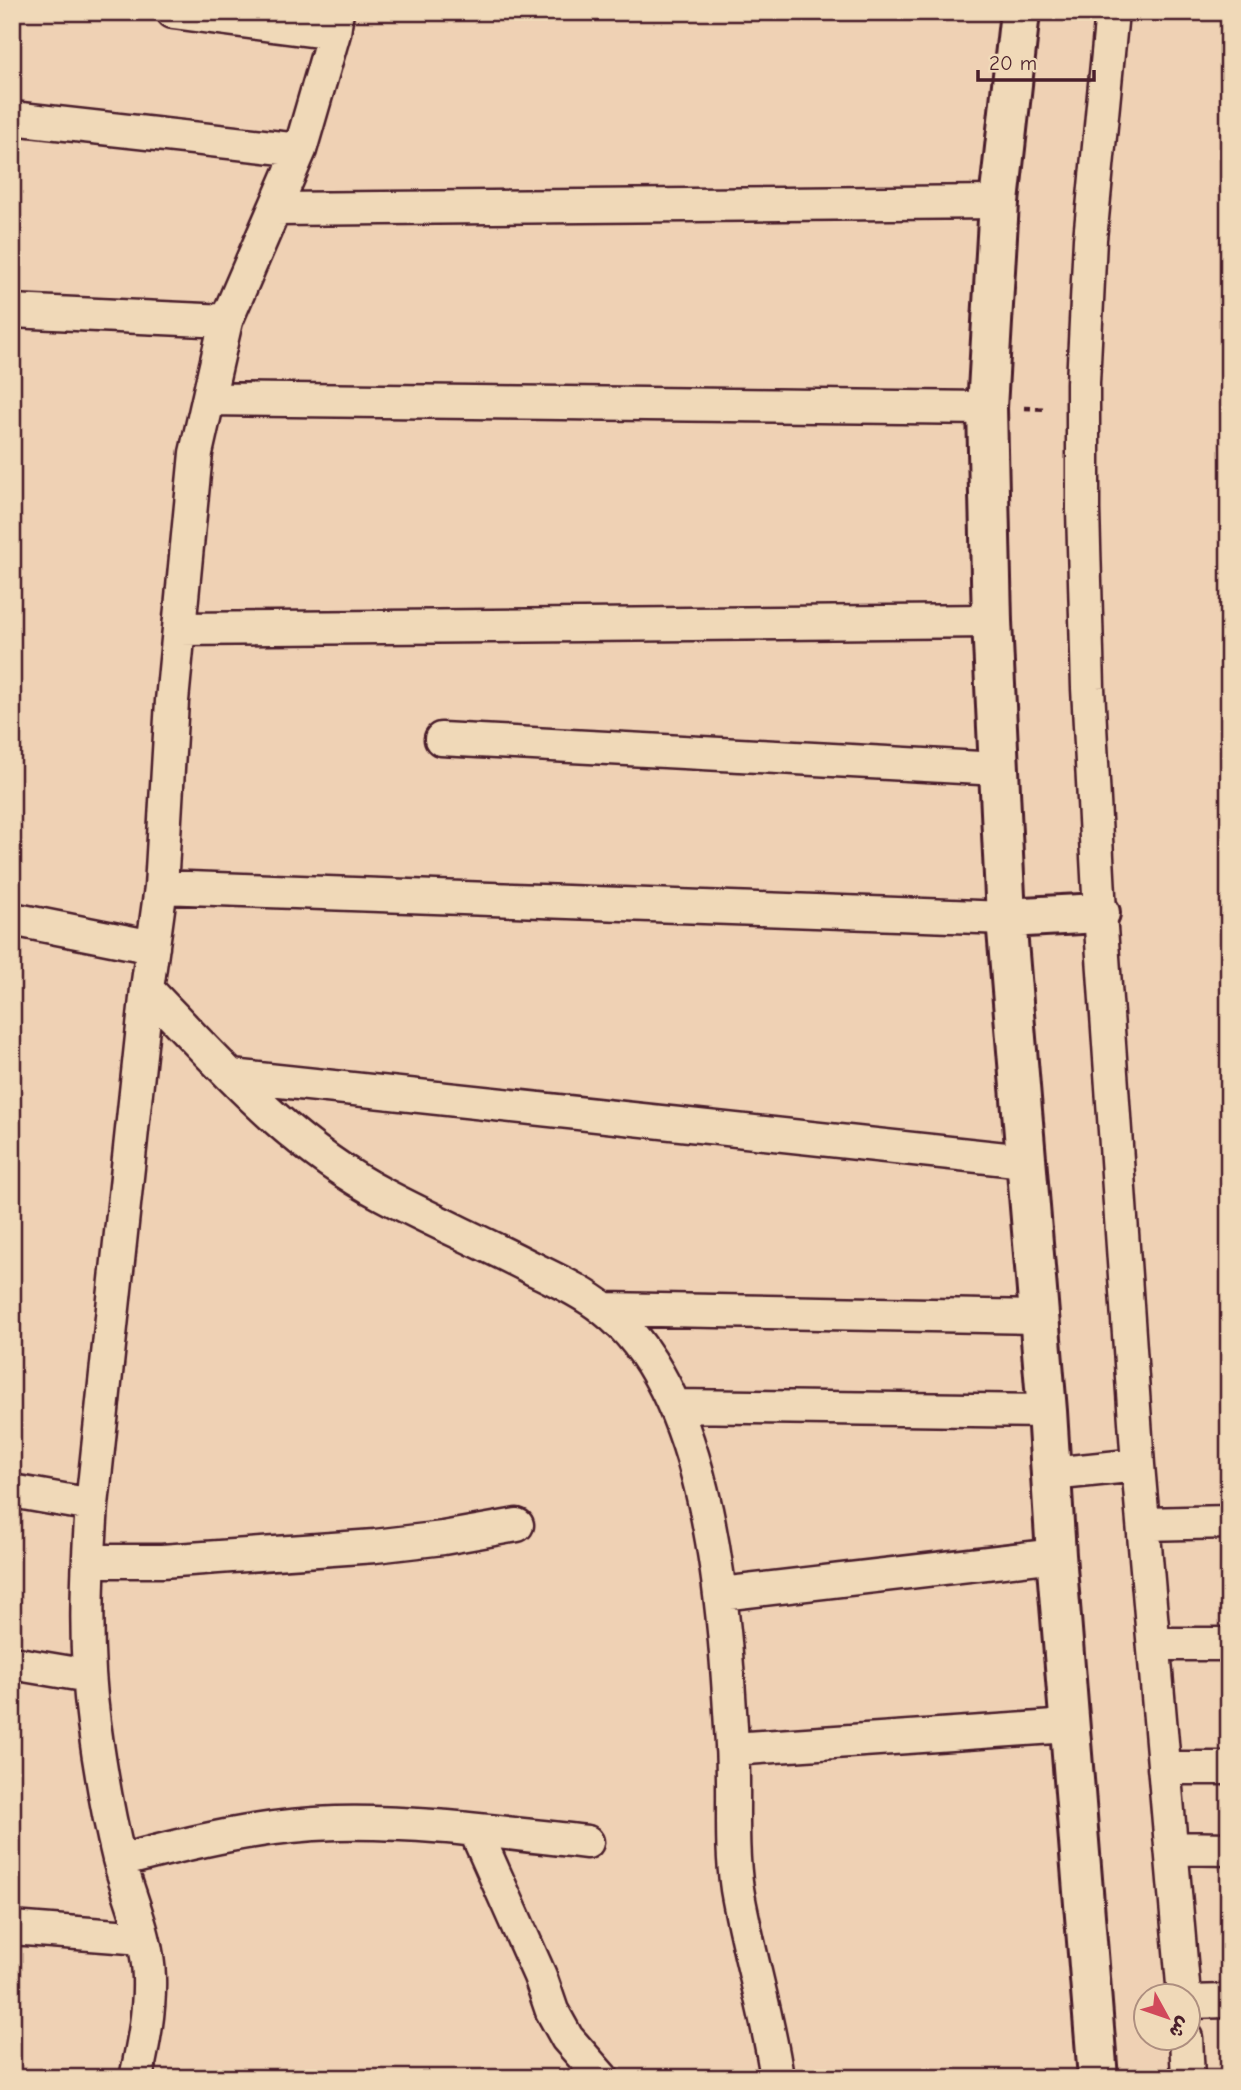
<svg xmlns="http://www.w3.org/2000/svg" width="1241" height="2090" font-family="'Comic Neue','Playpen Sans Arabic',sans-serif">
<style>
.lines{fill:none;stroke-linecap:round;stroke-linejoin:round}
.street-casing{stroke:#4a1f2b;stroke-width:37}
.secondary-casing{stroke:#4a1f2b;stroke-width:44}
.path{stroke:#4a1f2b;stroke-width:4.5;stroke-dasharray:7 5;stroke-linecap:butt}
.street{stroke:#f0d9b8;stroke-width:32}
.secondary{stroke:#f0d9b8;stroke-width:38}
</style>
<rect width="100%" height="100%" fill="#efd1b4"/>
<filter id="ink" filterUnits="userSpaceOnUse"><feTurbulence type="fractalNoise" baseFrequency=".0143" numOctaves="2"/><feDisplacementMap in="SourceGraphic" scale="14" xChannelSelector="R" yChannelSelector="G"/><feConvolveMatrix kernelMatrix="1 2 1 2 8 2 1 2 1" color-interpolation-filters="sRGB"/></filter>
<g filter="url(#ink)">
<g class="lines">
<g class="street-casing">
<path id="street" d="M173 12 334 33
M1112 12 1090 239 1083 383V510L1088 688 1100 913 1138 1465 1184 1996
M12 118 300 150
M275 209 999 202
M12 311 226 321
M209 399 987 408
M179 629 992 621
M441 739 999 769
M161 887 1006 918
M12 919 153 947
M147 989C220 1065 290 1146 384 1195 433 1221 484 1243 532 1268 556 1280 583 1292 604 1309 713 1393 725 1618 732 1745 735 1793 730 1842 737 1889 748 1953 768 2014 777 2078
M232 1076 1025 1161
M604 1309 1039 1317
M675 1406 1047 1411
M1051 1474 1138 1465
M12 1491 92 1505
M1144 1524 1229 1522
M89 1561H162L375 1546 443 1538 517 1525
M721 1594 1056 1555
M1154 1644H1229
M12 1663 89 1676
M732 1749 1069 1726
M1164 1768H1229
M475 1830 540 1976 552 2011 567 2038 602 2078
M1171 1848 1229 1849
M120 1861C191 1842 262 1825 336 1823 420 1821 504 1833 587 1842
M12 1928 143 1938
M1188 2002 1229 2001
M1186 2038 1188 2078
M136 2078C143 2046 150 2011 149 1978 148 1936 129 1898 119 1859 108 1815 100 1768 94 1723 84 1651 87 1577 92 1505L147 989 161 887 172 701 196 453 226 321 300 150 334 33 337 12"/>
</g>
<g class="secondary-casing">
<path id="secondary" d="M1020 12 999 202 987 408 992 621 1006 918 1047 1411 1056 1555 1098 2078
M1006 918 1100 913"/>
</g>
<path class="path" d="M1024 408 1047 409"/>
<use href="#street" class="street"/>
<use href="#secondary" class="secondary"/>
</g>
</g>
<rect width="1241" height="2090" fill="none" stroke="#f0d9b8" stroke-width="42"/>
<rect x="21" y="21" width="1199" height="2048" fill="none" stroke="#4a1f2b" stroke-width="2.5" filter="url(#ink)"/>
<g transform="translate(1167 2017) rotate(130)"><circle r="33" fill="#f0d9b8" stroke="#ae8f80" stroke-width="2"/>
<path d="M0-5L12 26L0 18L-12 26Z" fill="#d1495b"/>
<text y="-10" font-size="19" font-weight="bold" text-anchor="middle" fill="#4a1f2b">ش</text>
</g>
<path d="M978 70v10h116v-10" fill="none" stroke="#4a1f2b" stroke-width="3.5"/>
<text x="989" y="70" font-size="21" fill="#4a1f2b" stroke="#f0d9b8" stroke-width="5" paint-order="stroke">20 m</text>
</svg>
